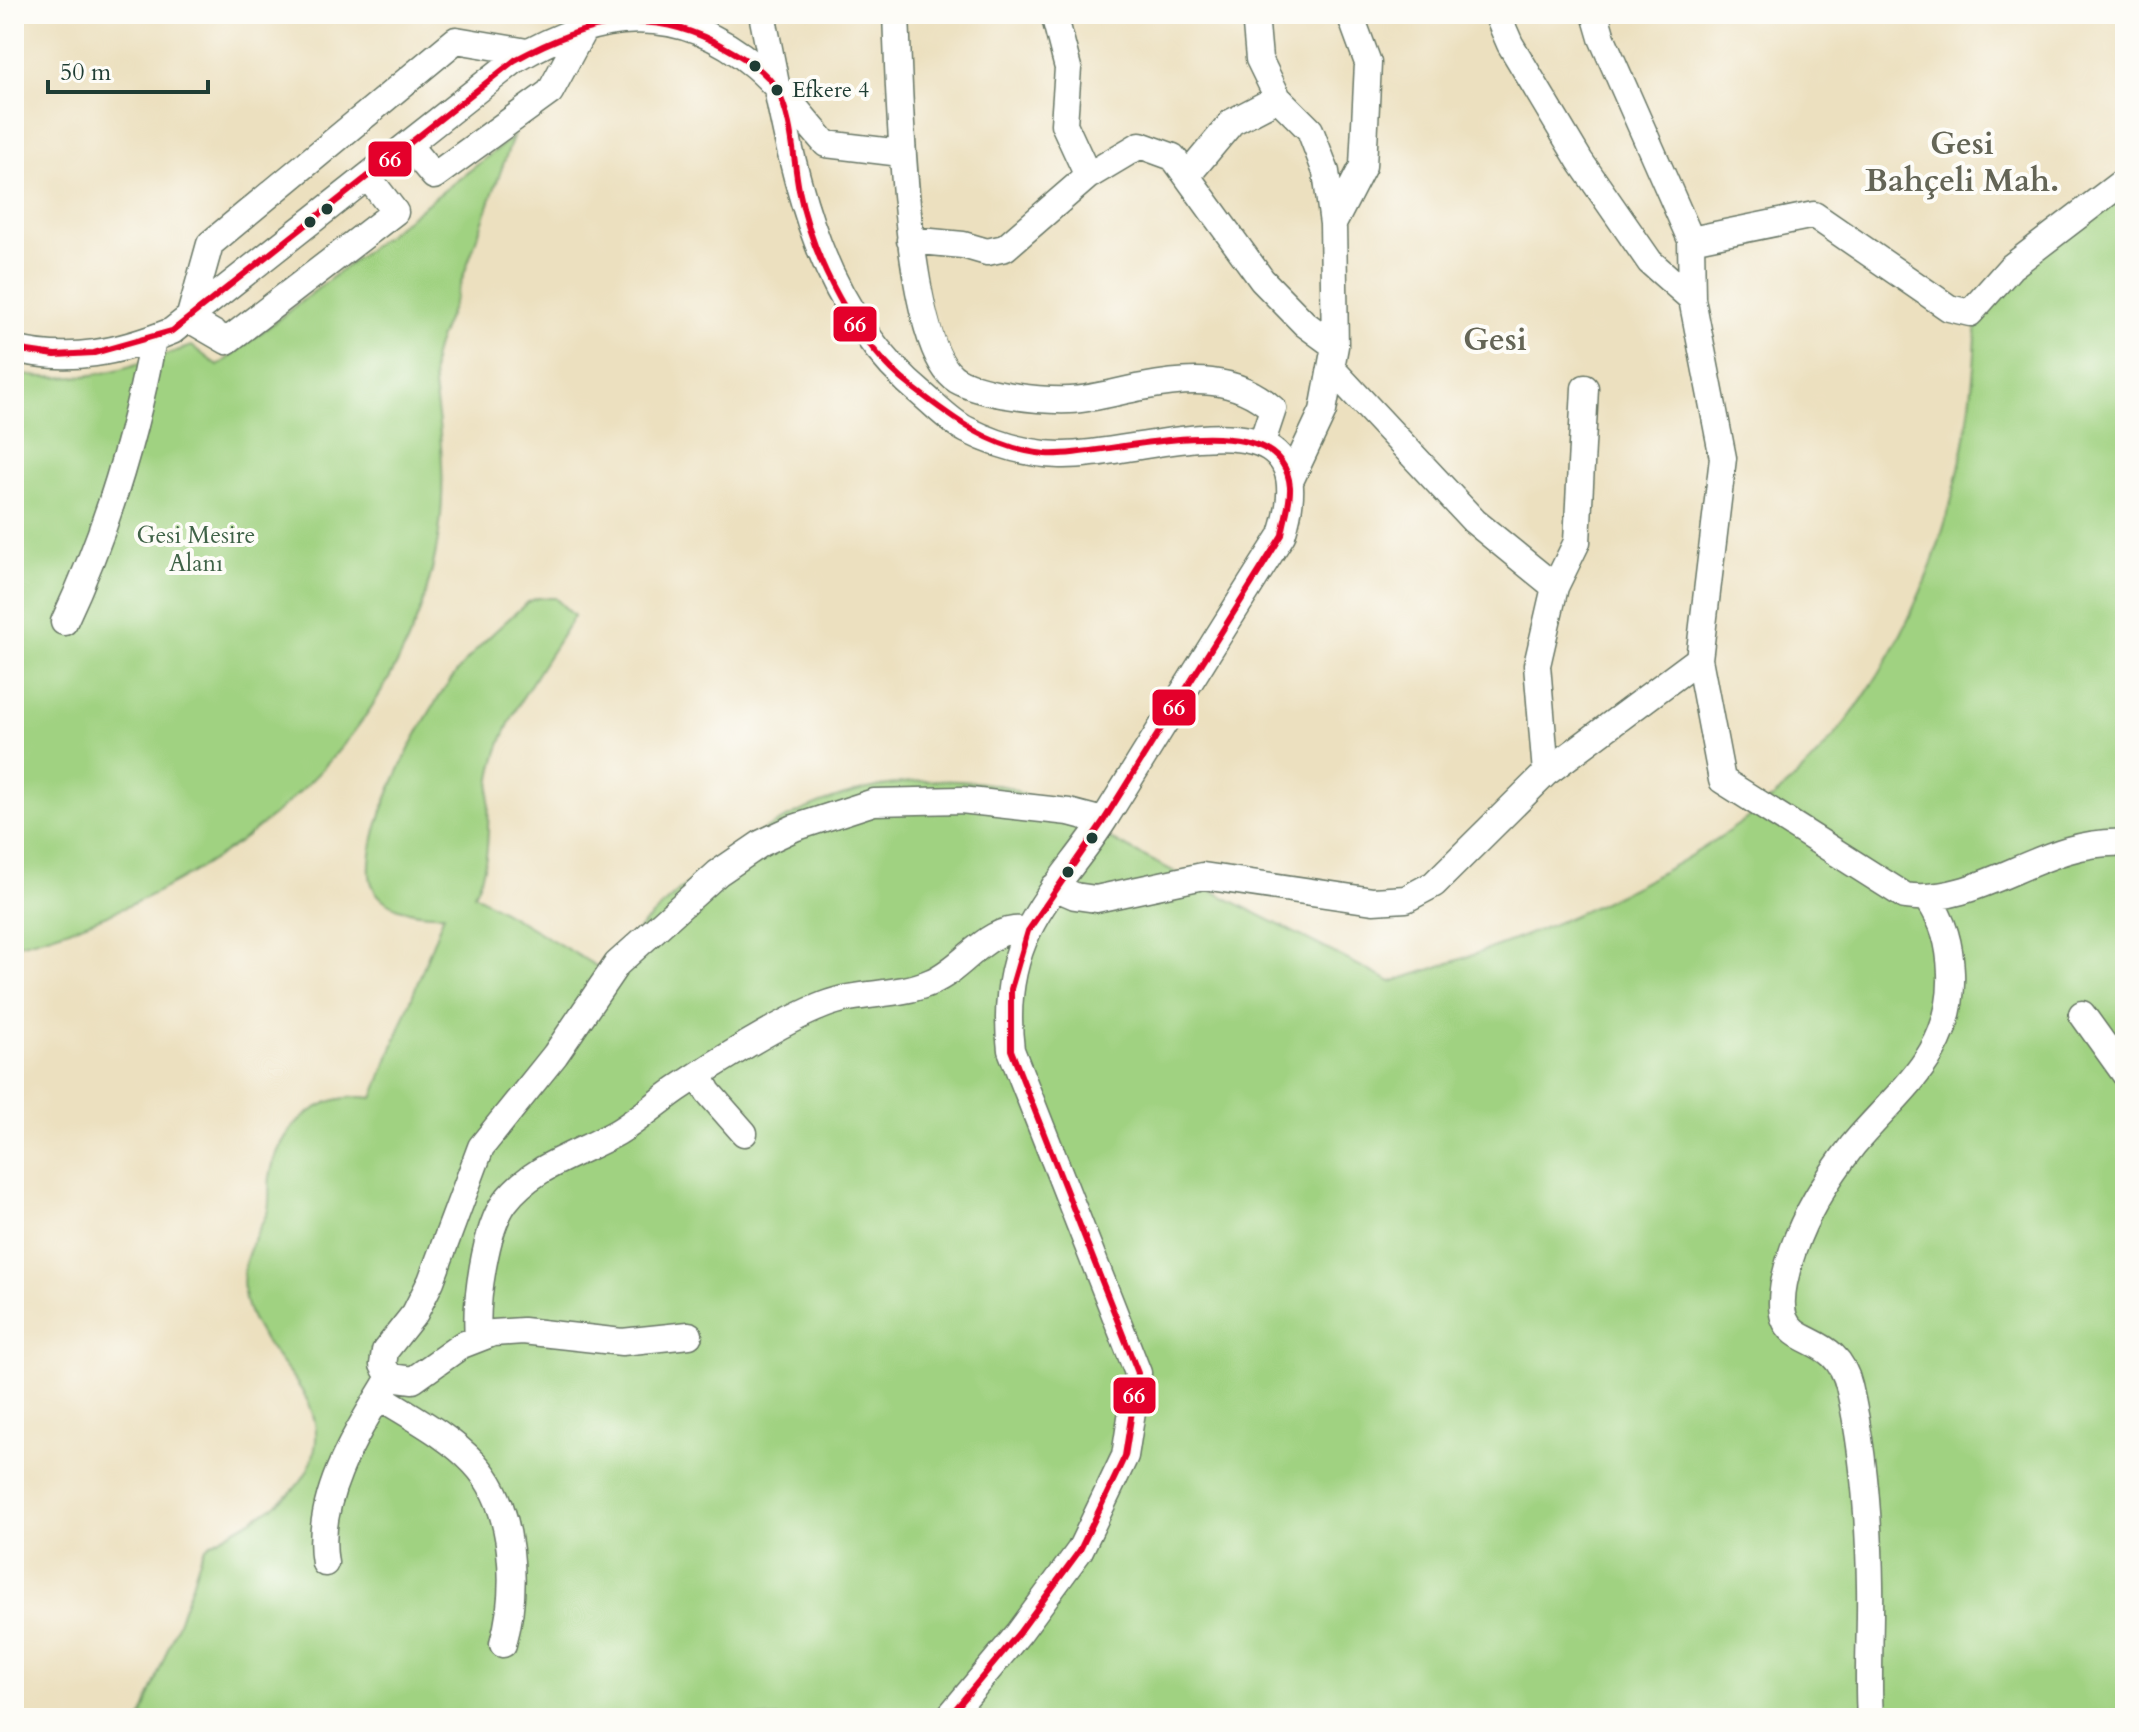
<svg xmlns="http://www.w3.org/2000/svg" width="2139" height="1732" font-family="Cardo,serif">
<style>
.green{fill:#a0d281;stroke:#60885a;stroke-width:2}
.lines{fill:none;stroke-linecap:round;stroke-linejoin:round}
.minor-casing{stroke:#677665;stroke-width:29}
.minor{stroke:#fff;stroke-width:26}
.bus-1-casing{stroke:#fdfcf7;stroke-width:12}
.bus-1{stroke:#e4002b;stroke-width:6}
.bus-dot{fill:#1f3d34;stroke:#fdfcf7;stroke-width:3}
.labels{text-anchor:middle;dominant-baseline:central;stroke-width:8;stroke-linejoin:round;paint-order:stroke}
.bus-label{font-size:22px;fill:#1f3d34;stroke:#fdfcf7;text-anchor:start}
.park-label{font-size:24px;fill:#3f6247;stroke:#fdfcf7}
.district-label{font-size:32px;font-weight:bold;fill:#646556;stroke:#fdfcf7}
.line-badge{stroke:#fdfcf7;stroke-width:3}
.badge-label{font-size:22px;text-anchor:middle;font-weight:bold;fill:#fff}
</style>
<rect width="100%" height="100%" fill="#fdfcf7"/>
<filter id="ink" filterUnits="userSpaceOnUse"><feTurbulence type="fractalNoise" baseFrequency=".0125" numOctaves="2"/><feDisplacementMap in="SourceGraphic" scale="16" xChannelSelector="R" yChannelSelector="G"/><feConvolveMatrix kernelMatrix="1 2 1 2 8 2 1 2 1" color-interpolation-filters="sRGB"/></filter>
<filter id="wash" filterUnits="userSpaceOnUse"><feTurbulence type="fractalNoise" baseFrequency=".006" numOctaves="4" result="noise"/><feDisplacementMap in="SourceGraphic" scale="32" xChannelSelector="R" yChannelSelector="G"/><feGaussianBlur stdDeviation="1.8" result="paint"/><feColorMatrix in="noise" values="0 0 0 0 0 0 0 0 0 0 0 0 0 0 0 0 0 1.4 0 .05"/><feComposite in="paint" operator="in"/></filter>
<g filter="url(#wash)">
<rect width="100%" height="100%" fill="#ece0bf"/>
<path class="green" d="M513 137C493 192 474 247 454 302 448 320 434 345 433 364 432 383 437 405 439 424 443 460 444 497 439 533 409 746 213 897 14 945V373C84 387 127 367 192 346L218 366Z
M2125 174V1718H141C158 1674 175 1631 191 1587 195 1576 199 1556 206 1547 211 1542 221 1538 227 1534 259 1515 299 1498 312 1460 335 1392 258 1359 245 1299 238 1264 253 1242 267 1213 271 1204 268 1188 270 1177 280 1125 320 1091 373 1098L444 914C419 915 373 910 370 875 366 823 420 721 451 680 473 650 500 626 528 602L537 598H555L574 616C545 664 506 713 493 768 483 812 496 854 474 894L603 970C704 847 843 755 1008 787L1391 982C1513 944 1637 897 1742 822 1908 703 1975 498 1977 302Z"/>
</g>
<g filter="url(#ink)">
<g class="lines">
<g class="minor-casing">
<path id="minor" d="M762 14C791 153 807 300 924 396 937 407 951 422 967 430 995 444 1028 454 1060 455 1139 458 1332 378 1282 535 1222 629 1163 725 1104 820 1080 858 1048 890 1028 931 1010 968 1006 1009 1011 1050L1138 1373 1125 1456 1080 1550 1019 1633 948 1718
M896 14C899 78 903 348 957 380 983 395 1041 401 1070 400 1094 399 1119 391 1142 387 1190 378 1235 375 1273 409L1262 442
M1054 14 1068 68 1064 124 1088 176
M1255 14 1259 59 1278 98 1310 130 1326 172 1333 224
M1497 14 1510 44 1580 161 1650 262 1692 299
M1595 14 1602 38 1691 240 1692 299 1723 458 1699 659 1722 780 1905 896C1980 907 2045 837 2125 843
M408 145 434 176 550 92 585 27
M1187 176 1232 122 1278 98
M368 177 395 212 227 341 189 319 210 244 456 40 527 52
M910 240 963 245 987 252 1005 248 1088 176 1140 145 1173 157 1262 280 1305 324 1335 346
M1691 240 1814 215 1949 308 1970 313 2011 267 2125 180
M14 349C70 363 120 352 172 331L515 60C597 11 678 1 755 66 781 88 803 118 826 144L901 153
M1331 368 1474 521 1555 587 1537 665 1546 773
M1291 479 1323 411 1335 346 1333 224 1363 166 1368 63 1350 14
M1555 587 1577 542 1585 388
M64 622C106 533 135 436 153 339
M1054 887 1075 896 1096 899 1203 876 1373 901 1406 899 1434 884 1546 773 1699 659
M2082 1014 2125 1074
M699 1075 708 1092 744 1133
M689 1335 622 1342 523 1331 493 1333 462 1345 413 1380 390 1377 383 1365 385 1351 415 1313 431 1281 481 1147 555 1055 617 964 718 873 762 843 794 828 874 802 961 800 1069 812 1103 821
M478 1337C475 1303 485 1229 505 1202 533 1165 580 1154 618 1132 639 1119 657 1103 677 1089 715 1063 782 1021 824 1005 859 991 897 997 931 982 968 966 985 925 1028 930
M379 1396C410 1416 449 1436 474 1463 516 1507 518 1590 503 1644
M325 1563C314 1501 355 1435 386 1384
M1870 1718C1867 1674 1871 1629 1870 1585 1869 1519 1864 1450 1849 1386 1832 1314 1753 1369 1793 1250 1806 1212 1828 1177 1853 1145 1900 1089 1954 1054 1951 973 1950 944 1944 922 1928 899"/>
</g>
<use href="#minor" class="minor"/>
<g class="bus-1-casing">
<path id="bus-1" d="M14 349 55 355 94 353 172 331 515 60C588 20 650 5 726 48 744 58 767 71 777 90 793 119 793 159 799 190 813 260 855 343 912 387 952 418 992 449 1045 454 1101 459 1283 397 1290 487 1291 502 1284 520 1282 535L1104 820 1028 931 1011 989V1050L1138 1373 1125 1456 1080 1550 1019 1633 948 1718"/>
</g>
<use href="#bus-1" class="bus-1"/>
</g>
</g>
<g class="bus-dot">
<circle cx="755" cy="66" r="7"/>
<circle cx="777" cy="90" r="7"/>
<circle cx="327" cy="209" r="7"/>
<circle cx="310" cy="222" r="7"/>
<circle cx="1092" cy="838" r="7"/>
<circle cx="1068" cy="872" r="7"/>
</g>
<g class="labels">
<g class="bus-label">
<text x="792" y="90">Efkere 4</text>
</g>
<g class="park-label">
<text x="196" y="535">Gesi Mesire<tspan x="196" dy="28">Alanı</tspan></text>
</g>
<g class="district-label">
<text x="1962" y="144">Gesi<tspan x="1962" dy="37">Bahçeli Mah.</tspan></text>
<text x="1495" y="340">Gesi</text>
</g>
</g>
<g class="line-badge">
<rect x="367" y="140" width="46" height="38" rx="8" fill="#e4002b"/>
<rect x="832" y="305" width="46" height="38" rx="8" fill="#e4002b"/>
<rect x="1151" y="688" width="46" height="39" rx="8" fill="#e4002b"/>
<rect x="1112" y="1376" width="45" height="39" rx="8" fill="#e4002b"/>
</g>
<g class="badge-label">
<text x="390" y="167">66</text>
<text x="855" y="332">66</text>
<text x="1174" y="715">66</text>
<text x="1134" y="1403">66</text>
</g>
<rect width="2139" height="1732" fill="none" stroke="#fdfcf7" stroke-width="48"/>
<path d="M48 80v12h160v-12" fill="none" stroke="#1f3d34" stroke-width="4"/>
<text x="60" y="80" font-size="24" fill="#1f3d34" stroke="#fdfcf7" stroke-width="6" paint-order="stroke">50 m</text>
</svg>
